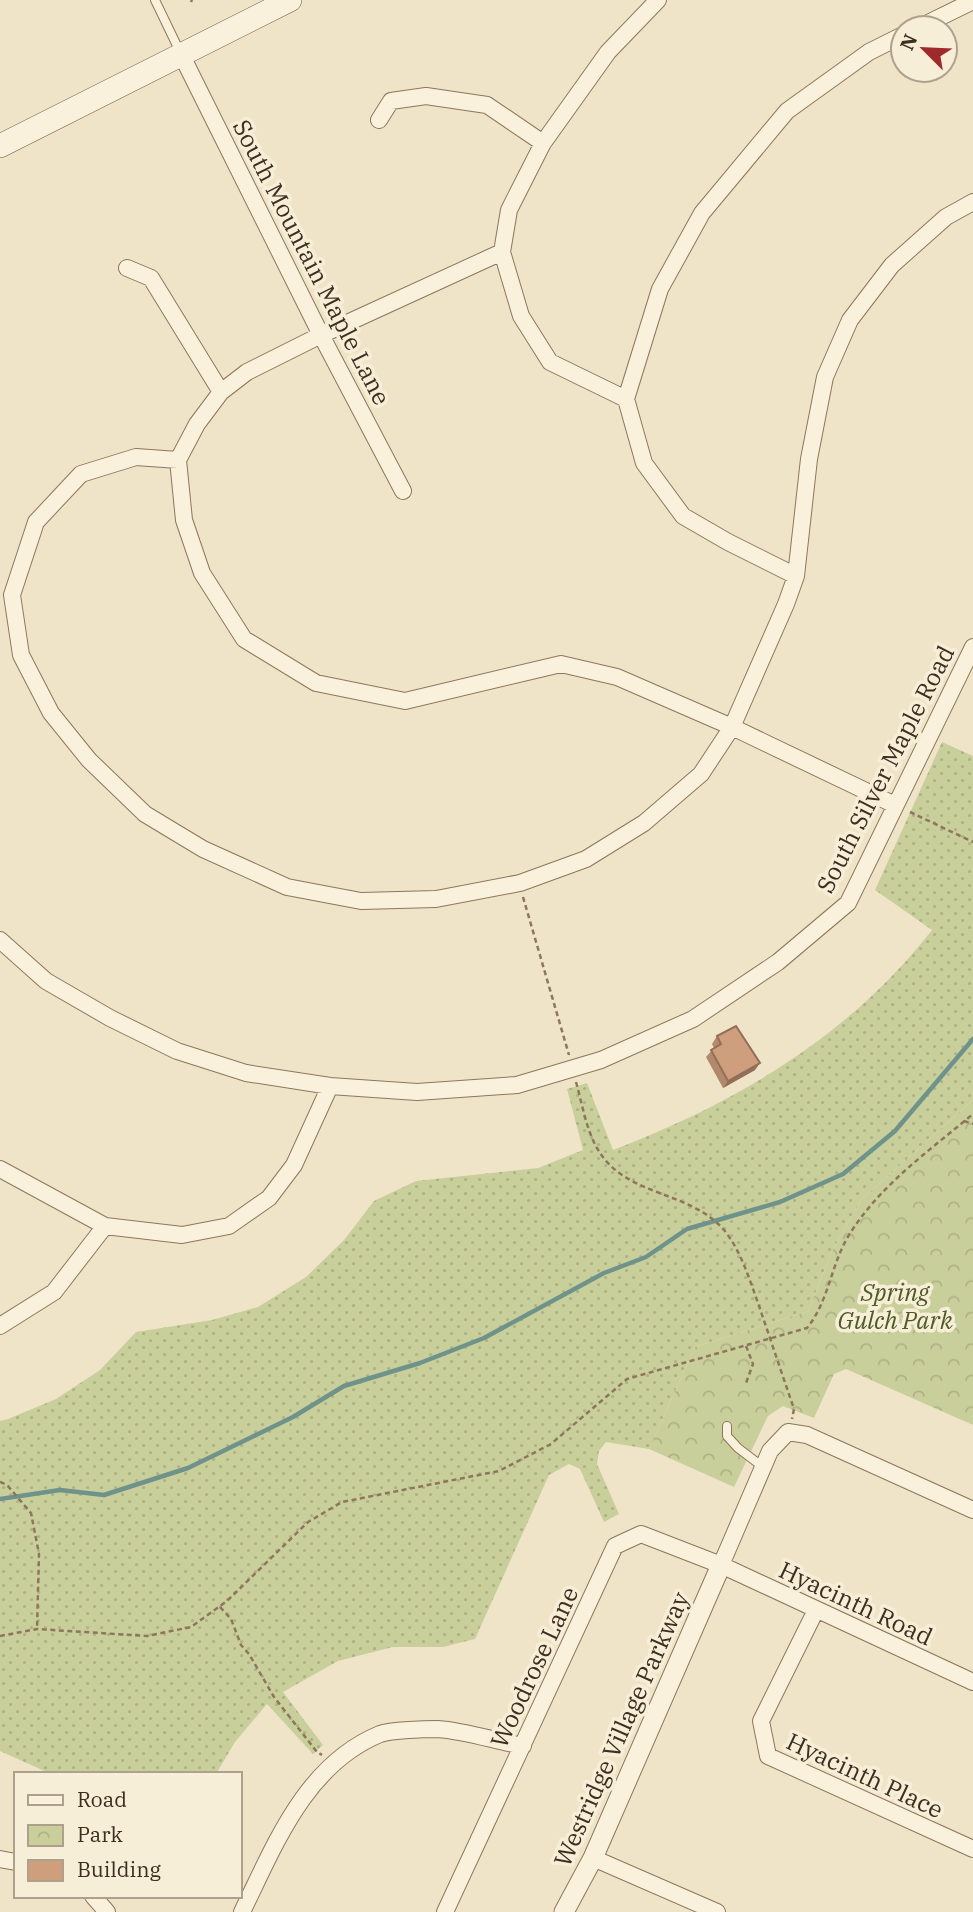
<svg xmlns="http://www.w3.org/2000/svg" width="973" height="1912" font-family="'IBM Plex Serif',serif">
<style>
.grass{fill:url(#grass-dots)}
.park{fill:url(#park-crowns)}
.lines{fill:none;stroke-linecap:round;stroke-linejoin:round}
.stream{stroke:#6f938a;stroke-width:4.5}
.service-casing{stroke:#8d765c;stroke-width:10}
.minor-casing{stroke:#8d765c;stroke-width:18}
.tertiary-casing{stroke:#8d765c;stroke-width:21}
.secondary-casing{stroke:#6f573f;stroke-width:24}
.path{stroke:#8d765c;stroke-width:2.5;stroke-dasharray:5 3.5;stroke-linecap:butt}
.service{stroke:#faf1dc;stroke-width:8}
.minor{stroke:#faf1dc;stroke-width:16}
.tertiary{stroke:#faf1dc;stroke-width:19}
.secondary{stroke:#faf1dc;stroke-width:23}
.wall{fill:#b2896c}
.shaded-wall{fill:#916f58}
.building{fill:#cf9f7d;stroke:#916f58;stroke-width:2}
.labels{text-anchor:middle;dominant-baseline:central;stroke-width:7;stroke-linejoin:round;paint-order:stroke}
.street-label{font-size:24px;fill:#3d2e20;stroke:#f7eed8}
.park-label{font-size:24px;font-style:italic;fill:#4d5a26;stroke:#f7eed8}
</style>
<defs>
<pattern id="grass-dots" width="8" height="8" patternUnits="userSpaceOnUse" patternTransform="scale(1.75)"><rect width="8" height="8" fill="#c9cf9b"/><path d="M2 2h.1M6 6h.1" fill="none" stroke="#aeb285" stroke-width="1.8" stroke-linecap="round"/></pattern>
<pattern id="park-crowns" width="20" height="18" patternUnits="userSpaceOnUse" patternTransform="scale(1.75)"><rect width="20" height="18" fill="#c9cf9b"/><path d="M2 6a3 3 0 1 1 6 0M12 15a3 3 0 1 1 6 0" fill="none" stroke="#aeb285"/></pattern>
</defs>
<rect width="100%" height="100%" fill="#f0e4c8"/>
<path class="grass" d="M942 742 973 756V1100L861 1200 833 1249 808 1311 695 1347 649 1449 606 1442 599 1451 597 1464 619 1514 604 1522 580 1469 569 1464 549 1475 475 1639 443 1647H393L338 1661 283 1692 323 1745 313 1754 267 1704 235 1742 216 1774H51L0 1751V1421L8 1419 56 1399 100 1370 136 1332 212 1320 258 1307 306 1277 344 1240 374 1201 416 1181 538 1168 583 1150 567 1089 587 1083 613 1150C738 1102 849 1036 932 930L875 890Z"/>
<path class="park" d="M973 1100V1425L846 1369 834 1374 814 1418 783 1406 768 1416 734 1487 649 1449 695 1347 808 1311 833 1249 861 1200Z"/>
<g class="lines">
<path class="stream" d="M0 1499 60 1490 104 1495 188 1468 293 1417 344 1386 420 1363 484 1338 604 1273 646 1257 687 1229 780 1202 843 1174 895 1131 973 1039"/>
<g class="service-casing">
<path id="service" d="M155 0 181 54
M727 1426V1436L738 1448 763 1467"/>
</g>
<g class="minor-casing">
<path id="minor" d="M918 28 973 1
M181 54 321 335 403 491
M379 120 391 101 426 96 487 105 543 143
M502 252 321 335 247 372 221 392 197 424 178 460 184 520 202 573 244 639 316 683 405 701 561 664 617 677 732 727 895 805
M127 268 151 278 221 392
M626 399 550 362 521 316 502 252 509 210 543 143 608 52 658 0
M178 460 136 457 81 474 36 522 12 595 21 655 51 713 89 760 145 814 203 849 287 887 361 901 436 899 520 883 586 859 644 823 701 774 732 727 786 604 796 576 809 459 825 377 850 320 892 265 946 217 973 202
M796 576 728 542 683 516 644 463 626 399 660 289 702 213 787 111 869 52 903 35
M0 940 46 981 110 1018 177 1051 246 1073 330 1086 417 1092 517 1085 601 1060 693 1019 778 962 848 903 973 647
M0 1169 105 1226 182 1235 229 1226 269 1198 294 1165 330 1086
M0 1326 54 1292 105 1226
M721 1565 770 1451 788 1432 807 1435 973 1510
M816 1610 761 1721 768 1756 973 1849
M593 1858 717 1912
M0 1859 16 1862
M93 1896 107 1912
M242 1912C275 1845 305 1765 380 1734 391 1730 426 1729 438 1729 466 1731 495 1741 523 1746
M445 1912 615 1546 641 1534 721 1565 973 1682"/>
</g>
<g class="tertiary-casing">
<path id="tertiary" d="M564 1912 593 1858 721 1565"/>
</g>
<g class="secondary-casing">
<path id="secondary" d="M0 146 290 0"/>
</g>
<path class="path" d="M191 2 192 0
M910 812 973 842
M523 897 569 1055
M576 1082C582 1103 586 1129 597 1148 624 1197 690 1190 724 1230 741 1251 749 1278 758 1303 770 1338 782 1374 794 1409L792 1419
M964 1121 973 1124
M746 1346 753 1364 746 1383
M0 1482 7 1485 31 1513 39 1554 37 1629
M220 1607 231 1619 241 1645 249 1654 274 1697 317 1752 322 1755
M0 1636 37 1629 147 1636 191 1627 227 1601 308 1522 342 1502 499 1471 551 1444 627 1379 807 1328C829 1301 831 1264 849 1235 880 1185 929 1151 973 1114"/>
<use href="#service" class="service"/>
<use href="#minor" class="minor"/>
<use href="#tertiary" class="tertiary"/>
<use href="#secondary" class="secondary"/>
</g>
<path class="wall" d="M717 1036 755 1070 723 1088 706 1057 714 1048 712 1044Z"/>
<path class="shaded-wall" d="M760 1063 755 1070 723 1088 728 1081Z"/>
<path class="building" d="M736 1026 760 1063 728 1081 711 1050 721 1044 717 1036Z"/>
<g class="labels">
<g class="street-label">
<text transform="translate(312 262) rotate(63)">South Mountain Maple Lane</text>
<text transform="translate(885 769) rotate(-63)">South Silver Maple Road</text>
<text transform="translate(856 1603) rotate(25)">Hyacinth Road</text>
<text transform="translate(534 1667) rotate(-65)">Woodrose Lane</text>
<text transform="translate(621 1729) rotate(-66)">Westridge Village Parkway</text>
<text transform="translate(865 1775) rotate(25)">Hyacinth Place</text>
</g>
<g class="park-label">
<text x="895" y="1292">Spring<tspan x="895" dy="28">Gulch Park</tspan></text>
</g>
</g>
<rect x="14" y="1772" width="228" height="126" fill="#f7eed8" stroke="#ada18e" stroke-width="2"/>
<rect x="28" y="1795" width="35" height="10" fill="#faf1dc" stroke="#ada18e" stroke-width="2"/>
<text x="77" y="1807" font-size="21" fill="#3d2e20">Road</text>
<rect x="28" y="1825" width="35" height="21" fill="url(#park-crowns)" stroke="#ada18e" stroke-width="2"/>
<text x="77" y="1842" font-size="21" fill="#3d2e20">Park</text>
<rect x="28" y="1860" width="35" height="21" fill="#cf9f7d" stroke="#ada18e" stroke-width="2"/>
<text x="77" y="1877" font-size="21" fill="#3d2e20">Building</text>
<g transform="translate(924 49) rotate(294)"><circle r="33" fill="#f7eed8" stroke="#ada18e" stroke-width="2"/>
<path d="M0-5L12 26L0 18L-12 26Z" fill="#9e2a2b"/>
<text y="-10" font-size="19" font-weight="bold" text-anchor="middle" fill="#3d2e20">N</text>
</g>
</svg>
